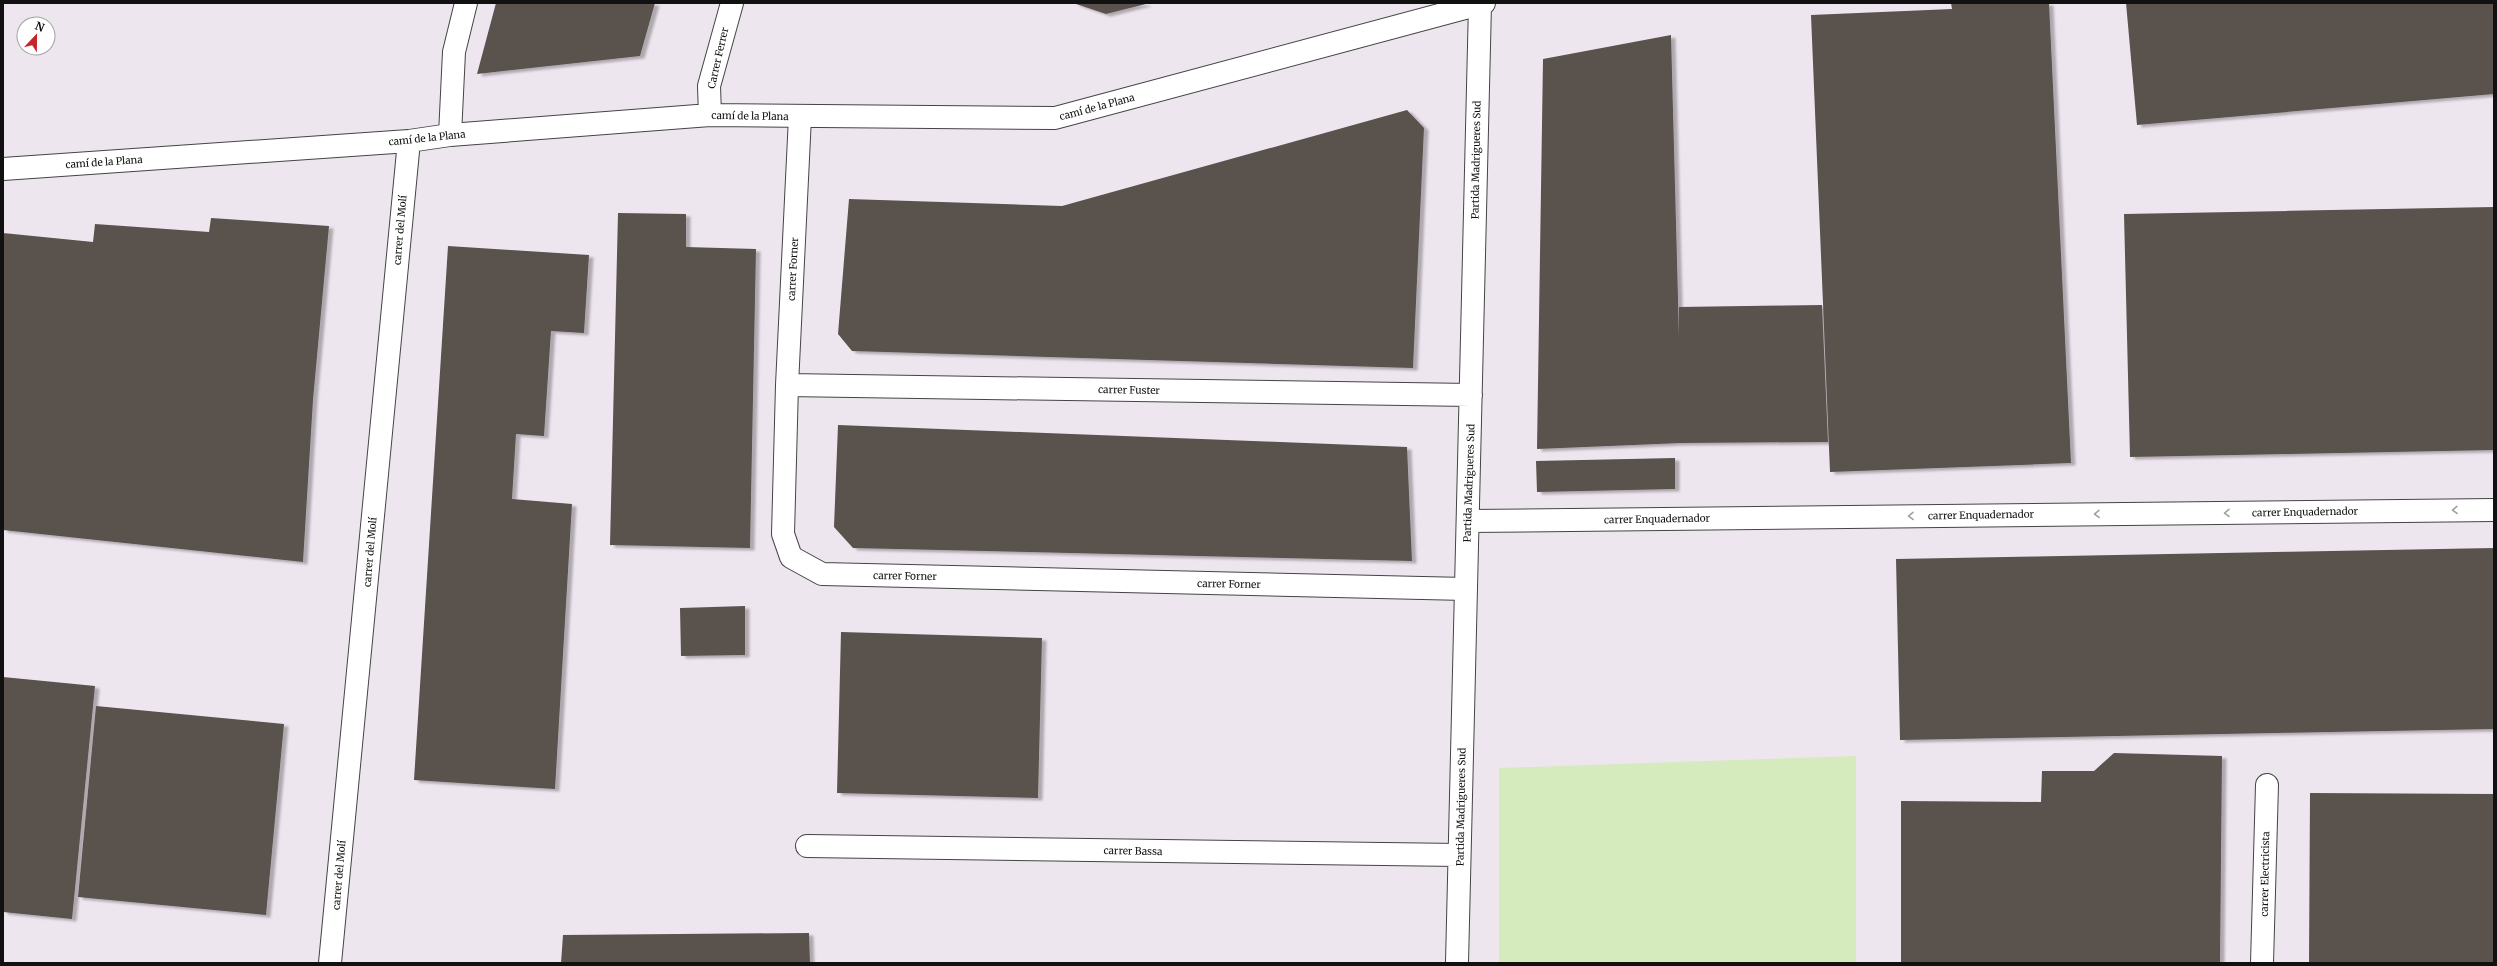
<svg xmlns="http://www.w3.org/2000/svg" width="2497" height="966" font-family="Merriweather,serif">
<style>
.industrial{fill:#eee6ef;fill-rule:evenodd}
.green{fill:#d5ebbd}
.building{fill:#5a524d;filter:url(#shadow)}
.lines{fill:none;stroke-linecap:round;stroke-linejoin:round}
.service-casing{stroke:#444;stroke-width:24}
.minor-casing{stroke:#444;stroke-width:24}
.service{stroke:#fff;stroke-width:22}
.minor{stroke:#fff;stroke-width:22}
.oneway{stroke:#a0a0a0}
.labels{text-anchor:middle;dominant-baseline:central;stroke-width:4;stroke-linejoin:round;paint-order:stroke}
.street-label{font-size:10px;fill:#111;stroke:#fff}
</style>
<defs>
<filter id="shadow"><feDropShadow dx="4.5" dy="2.5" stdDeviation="1" flood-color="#0004"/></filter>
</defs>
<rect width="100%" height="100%" fill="#fffdf5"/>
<path class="industrial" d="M3 3H2494V963H3ZM24 24H48V48H24Z"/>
<path class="green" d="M1856 756V963H1499V768Z"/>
<path class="building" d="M496 3H655L640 56 477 74Z
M1073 3H1146V4L1106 14Z
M1951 3H2049L2071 463 1830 472 1811 15 1952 9Z
M2126 3H2494V94L2137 125Z
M1671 35 1679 336V307L1822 305 1828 442 1681 443 1537 449 1543 59Z
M1407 110 1424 128 1413 368 852 351 838 334 849 199 1062 206Z
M2494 207V450L2130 457 2124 214Z
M618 213 686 214V247L756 249 750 548 610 545Z
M211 218 329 226 313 400 303 562 3 530V233L93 242 95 224 209 232Z
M448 246 589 255 584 333 551 331 544 436 516 434 512 499 572 504 555 789 414 780Z
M838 425 1407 447 1412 561 853 548 834 527Z
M1675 458V489L1537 492 1536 461Z
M2494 548V729L1900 740 1896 559Z
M745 606V655L681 656 680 608Z
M841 632 1042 638 1038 798 837 793Z
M3 677 95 686 72 919 3 912Z
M96 706 284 724 266 915 78 897Z
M2114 753 2222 756 2220 963H1901V801L2041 802 2042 771H2094Z
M2310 793 2494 794V963H2309Z
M809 933 810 963H561L563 935Z"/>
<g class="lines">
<g class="service-casing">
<path id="service" d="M450 135 454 52 466 3"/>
</g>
<g class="minor-casing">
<path id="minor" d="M710 115 709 86 732 3
M800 117 787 385 783 534 791 557 822 574 1466 589
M3 169 409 141 450 135 710 115 1055 118 1484 3
M787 385 1471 395
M1468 521 2494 510
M807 846 1459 855
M330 963 409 141
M1457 963 1480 4
M2262 963 2267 785"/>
</g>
<use href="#service" class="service"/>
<use href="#minor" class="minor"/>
</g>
<defs><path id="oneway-chevron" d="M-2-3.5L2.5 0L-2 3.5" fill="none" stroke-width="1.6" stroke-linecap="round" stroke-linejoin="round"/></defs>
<g class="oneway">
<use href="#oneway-chevron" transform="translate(2455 510) rotate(179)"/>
<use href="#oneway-chevron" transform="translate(2227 513) rotate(179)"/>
<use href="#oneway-chevron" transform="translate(2097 514) rotate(179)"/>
<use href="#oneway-chevron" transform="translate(1911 516) rotate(179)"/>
</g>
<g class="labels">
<g class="street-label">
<text transform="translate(718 58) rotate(-77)">Carrer Ferrer</text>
<text transform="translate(1097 107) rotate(-15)">camí de la Plana</text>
<text transform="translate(750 116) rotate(1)">camí de la Plana</text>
<text transform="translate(427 138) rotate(-6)">camí de la Plana</text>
<text transform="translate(1476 160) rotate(-89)">Partida Madrigueres Sud</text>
<text transform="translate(104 162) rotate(-4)">camí de la Plana</text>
<text transform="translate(400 230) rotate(-85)">carrer del Molí</text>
<text transform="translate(793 269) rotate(-87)">carrer Forner</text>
<text transform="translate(1129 390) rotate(1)">carrer Fuster</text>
<text transform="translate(1469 483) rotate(-88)">Partida Madrigueres Sud</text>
<text transform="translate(2305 512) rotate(-1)">carrer Enquadernador</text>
<text transform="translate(1981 515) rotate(-1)">carrer Enquadernador</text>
<text transform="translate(1657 519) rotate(-1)">carrer Enquadernador</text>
<text transform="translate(370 552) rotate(-85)">carrer del Molí</text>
<text transform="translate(905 576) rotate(1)">carrer Forner</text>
<text transform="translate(1229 584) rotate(1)">carrer Forner</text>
<text transform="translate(1461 807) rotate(-89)">Partida Madrigueres Sud</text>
<text transform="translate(1133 851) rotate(1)">carrer Bassa</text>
<text transform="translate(2265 874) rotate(-89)">carrer Electricista</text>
<text transform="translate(339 875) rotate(-85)">carrer del Molí</text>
</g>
</g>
<rect width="2497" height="966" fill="none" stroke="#111111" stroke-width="8"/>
<g transform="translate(36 36) rotate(22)"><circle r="19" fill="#ffffff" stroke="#a0a0a0"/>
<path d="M0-3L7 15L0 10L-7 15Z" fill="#c4262e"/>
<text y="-6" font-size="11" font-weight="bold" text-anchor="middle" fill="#111111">N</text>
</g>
</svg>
